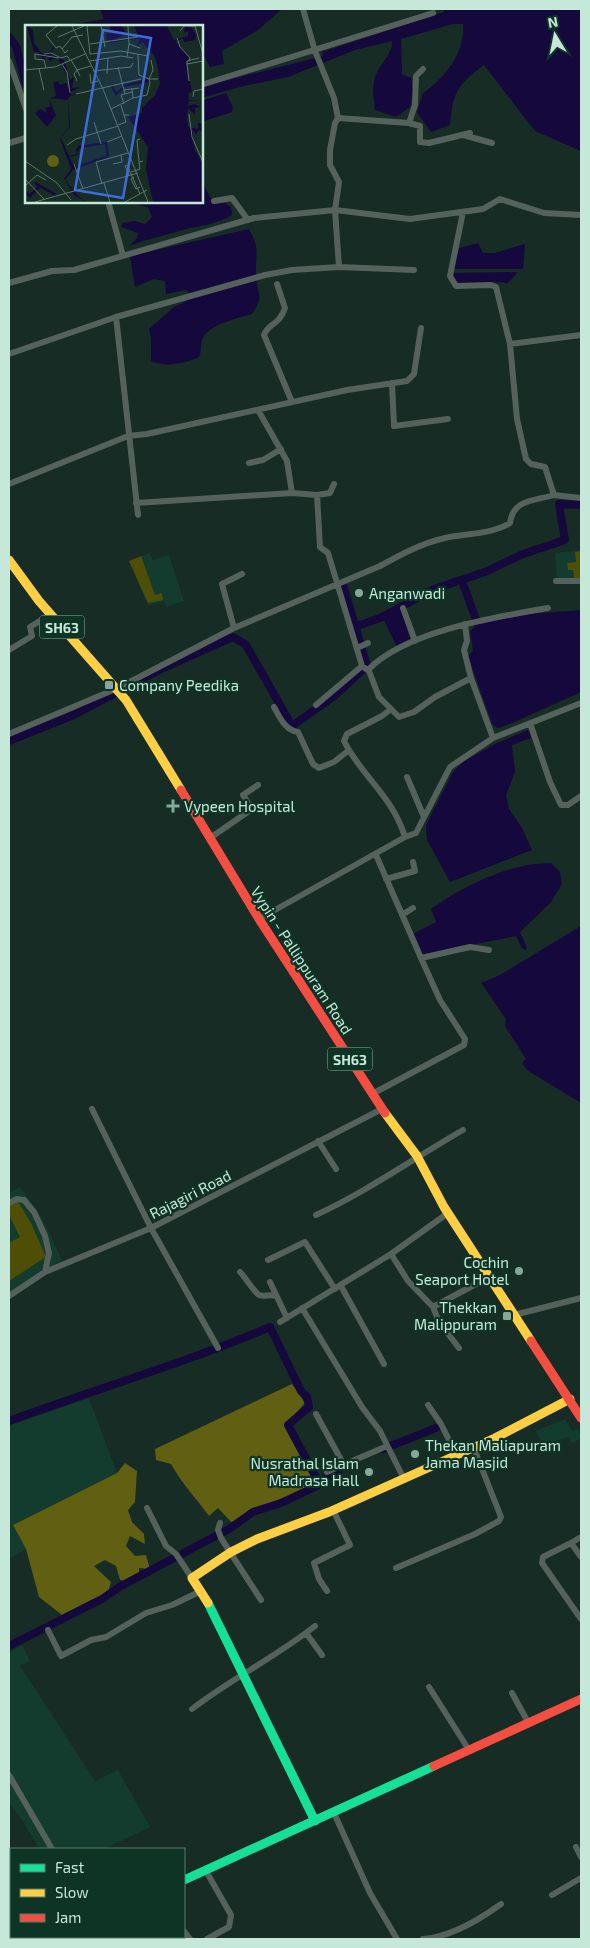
<svg xmlns="http://www.w3.org/2000/svg" width="590" height="1948" font-family="'Exo 2',sans-serif">
<style>
.built{fill:#133c2e}
.green{fill:#4f4e07}
.forest{fill:#605f12}
.water{fill:#15083d}
.lines{fill:none;stroke-linecap:round;stroke-linejoin:round}
.canal{stroke:#15083d;stroke-width:8}
.street{stroke:#55625c;stroke-width:6}
.fast{stroke:#16e098;stroke-width:9}
.slow{stroke:#ffcf43;stroke-width:9}
.jam{stroke:#f24e42;stroke-width:9}
.poi-dot{fill:#88a699;stroke:#0e3426;stroke-width:2}
.labels{text-anchor:middle;dominant-baseline:central;stroke-width:4.5;stroke-linejoin:round;paint-order:stroke}
.shield{fill:#0e3426;stroke:#8eb2a3;stroke-width:1}
.shield-label{font-size:14px;font-weight:bold;fill:#c5e8d8}
.poi-label{font-size:15px;fill:#c5e8d8;stroke:#0e3426;text-anchor:start}
.street-label{font-size:15px;fill:#c5e8d8;stroke:#0e3426}
.inset-river{fill:none;stroke:#15083d;stroke-width:2.5}
.inset-road{fill:none;stroke:#5c776c;stroke-width:1}
.view{fill:#3f6dd8;fill-opacity:0.15;stroke:#3f6dd8;stroke-width:2.5}
.inset-edge{fill:none;stroke:#c5e8d8;stroke-width:2.5}
</style>
<rect width="100%" height="100%" fill="#162c24"/>
<path class="built" d="M581 550V580H557L555 553Z
M150 553 153 560 169 555 184 601 167 607 164 601 148 606 129 561Z
M20 1187 43 1220 62 1260 9 1294V1193Z
M89 1398 117 1473 13 1525 26 1549 9 1559V1426Z
M565 1419 572 1431 578 1429 581 1438 572 1443 567 1437 543 1446 536 1431Z
M22 1645 30 1661 20 1666 95 1781 118 1770 150 1827 104 1849H39L23 1821 9 1803V1653Z"/>
<path class="green" d="M581 551V579H574L573 570H568L567 563 576 562 575 552Z
M141 556 155 595 162 593 163 600 148 603 129 561Z
M17 1200 31 1223 46 1257 9 1281V1243L20 1237 9 1215V1205Z"/>
<path class="forest" d="M292 1384 305 1403 289 1421 320 1479 298 1493 248 1511 233 1524 218 1508 209 1516C196 1498 182 1484 171 1464L156 1460 155 1449Z
M125 1463 137 1471 135 1502 128 1510 132 1522 144 1534 145 1544 130 1536 126 1546 135 1556 146 1555 150 1569 139 1568V1576L130 1581 120 1580 116 1566 105 1560 94 1566 111 1582 108 1592 62 1615 39 1597 26 1549 13 1525 117 1473Z"/>
<path class="water" d="M100 9H282L258 30 222 51 224 64 210 67 201 50V26H65L104 19Z
M443 9H581V151L535 131 484 65C457 85 453 92 450 125L431 132 417 112 423 93C444 79 466 52 463 24H453L401 39 402 74 411 78 413 91 410 107 396 117 375 110C374 99 371 85 376 74 381 63 393 53 392 41L355 50 288 77 244 86 201 98V92L213 89 212 84 323 56 322 52 444 12Z
M226 93 233 107 232 112 201 122V101Z
M201 180 214 204 225 203 231 207 232 215C217 225 200 225 183 230 165 235 147 239 129 246L137 238 138 233 121 227 123 223 134 221 145 224 152 217 148 207 137 205 145 204 146 201H201Z
M249 229C261 249 255 256 256 276 257 295 265 295 252 314 239 318 209 324 203 338 200 343 202 351 199 357 187 363 164 368 151 361V338L149 329 174 307 187 301 189 293 186 290 166 294 165 281 154 279 135 287 130 256Z
M478 243 483 253H495L525 244 523 269H453L456 249Z
M518 272 507 284 503 282 458 284 452 273Z
M401 608 411 642 397 647 383 618Z
M581 610V692L510 724 498 728 492 724 468 656 473 651 470 631C490 613 554 613 581 610Z
M528 730 531 738 512 745 515 772 506 795 509 809 522 828 532 850 450 882 427 840 426 825 453 772 463 762 495 744Z
M551 863 560 872 562 884 551 902 520 932 527 948 525 950 522 948 516 936 421 955 413 934 436 922 431 909C465 885 509 863 551 863Z
M581 926V1103L527 1070 522 1063 526 1059 505 1026 506 1019 481 983 500 975Z"/>
<g class="lines">
<path class="canal" d="M9 37 16 46 26 85
M201 89 222 84
M462 581 478 625
M354 627 380 618 434 589 485 572 523 554 565 540 559 504 581 505
M9 741 74 715 161 669 233 637 246 645 292 726 333 697 367 666 343 585
M9 1421C96 1389 185 1363 270 1327L301 1391 307 1397 309 1407 288 1425 319 1483
M383 1449 436 1428
M9 1646 102 1599 121 1586 229 1529 253 1512 281 1503 317 1486 330 1474 339 1470"/>
<path class="street" d="M303 9 315 51 334 98 338 118
M9 61 26 109
M201 85 433 13
M409 123 415 105 416 76 423 69
M463 135 492 143
M9 143 26 138
M108 201 123 256
M214 201 232 198 248 220
M463 212 450 276 456 286 491 285 496 287 510 344 517 419 526 459 531 464 545 467 554 495 581 498
M339 267 335 210 339 182 330 165V150L335 123 338 118 409 123 420 126V142L429 143 470 133
M9 283 52 271 74 270 254 218 335 210 410 219 483 209 500 199 544 213 581 215
M277 284 285 308C279 326 268 323 264 335L292 402
M116 317 138 515
M510 344 581 335
M9 354 116 317 265 275 292 270 339 267 414 270
M392 383 394 426 448 419
M258 410 287 461 292 493 317 495 320 547 328 553 362 666 369 671 379 697 391 709
M249 463 263 460 281 449
M9 484 128 436 147 434 347 390 407 381 414 374 421 328
M317 495 330 493 334 484
M136 503 292 493
M556 581H581
M403 608 415 641
M234 628 222 584 242 574
M357 648 368 643
M9 650 32 636 30 627 51 614
M368 670C405 631 496 617 548 608
M316 705 362 666
M274 707C280 718 285 730 298 732L313 764 319 768 334 762 349 750
M530 723 550 782 561 805H568L581 796
M9 734 118 688 234 628 380 566C400 555 422 543 445 538 466 533 490 535 510 523 513 499 534 501 554 495
M493 738 581 703
M407 777 424 817
M405 837C392 795 362 777 344 741L347 734 382 716 391 709 399 717 414 712 435 697 471 678
M210 838 252 809 243 795 258 785
M376 855 421 958 470 947 489 950
M386 879 415 871 413 862
M402 915 413 908
M259 919 405 837 416 833 450 767 493 738 471 678 464 650 467 641 465 624
M372 1094 464 1045 465 1039 440 1000 421 958
M92 1109 151 1228 218 1348
M318 1141 336 1169
M9 1203 17 1199 24 1200 34 1212 45 1236 49 1253 45 1272
M316 1215C368 1191 414 1158 463 1130
M391 1254 408 1281 433 1307
M268 1260 305 1242 335 1289
M240 1272C245 1277 255 1293 259 1295 264 1297 270 1294 276 1296
M270 1282 287 1318
M341 1286 384 1364
M9 1296 45 1272 151 1228 382 1109
M302 1308 362 1407 380 1431 403 1477
M514 1315 581 1298
M280 1322 391 1254 448 1213
M459 1348 439 1322 433 1307 489 1277
M428 1405 441 1424 456 1454
M316 1414 344 1465
M327 1472 387 1446
M147 1508 166 1546 176 1554 192 1578
M220 1523 218 1530 221 1538 261 1600
M571 1543 581 1537
M581 1557 571 1543 543 1557 542 1563 581 1619
M396 1568 475 1534 499 1521 501 1517 473 1446
M327 1591 319 1579 314 1563 350 1545 333 1510
M48 1630 61 1656 91 1640 106 1637 146 1613 172 1605 201 1591
M306 1633 322 1655
M429 1687 469 1750
M512 1693 529 1724
M192 1709C232 1678 276 1657 315 1626
M9 1775 52 1849
M334 1813 370 1893 397 1939
M576 1847 581 1857
M206 1871 231 1915 229 1927 207 1939
M552 1895 581 1878
M184 1931 190 1939
M423 1939C451 1937 479 1920 501 1904"/>
<path class="fast" d="M208 1603 315 1821
M184 1880 434 1766"/>
<path class="slow" d="M9 560 39 601 126 700 181 790
M385 1113 417 1156 444 1207 531 1341
M208 1603 192 1578 231 1552 257 1539 329 1512 495 1438 570 1399
M54 1939 60 1937"/>
<path class="jam" d="M181 790 259 919 385 1113
M531 1341 581 1418
M434 1766 581 1699"/>
</g>
<g class="poi-dot">
<circle cx="359" cy="593" r="5"/>
<rect x="104" y="680" width="10" height="10" rx="2.5"/>
<path d="M170.5 798.5h5v5h5v5h-5v5h-5v-5h-5v-5h5z"/>
<circle cx="519" cy="1271" r="5"/>
<rect x="502" y="1311" width="10" height="10" rx="2.5"/>
<circle cx="415" cy="1454" r="5"/>
<circle cx="369" cy="1472" r="5"/>
</g>
<g class="labels">
<g class="shield">
<rect x="39.5" y="615.5" width="45" height="23" rx="4"/>
<rect x="327.5" y="1047.5" width="45" height="23" rx="4"/>
</g>
<g class="shield-label">
<text x="62" y="627">SH63</text>
<text x="350" y="1059">SH63</text>
</g>
<g class="poi-label">
<text x="369" y="593">Anganwadi</text>
<text x="119" y="685">Company Peedika</text>
<text x="184" y="806">Vypeen Hospital</text>
<text x="509" y="1262" text-anchor="end">Cochin<tspan x="509" dy="17">Seaport Hotel</tspan></text>
<text x="497" y="1307" text-anchor="end">Thekkan<tspan x="497" dy="17">Malippuram</tspan></text>
<text x="425" y="1445">Thekan Maliapuram<tspan x="425" dy="17">Jama Masjid</tspan></text>
<text x="359" y="1463" text-anchor="end">Nusrathal Islam<tspan x="359" dy="17">Madrasa Hall</tspan></text>
</g>
<g class="street-label">
<text transform="translate(302 960) rotate(57)">Vypin - Pallippuram Road</text>
<text transform="translate(190 1194) rotate(-27)">Rajagiri Road</text>
</g>
</g>
<g transform="translate(25 25)">
<rect width="178" height="178" fill="#162c24"/>
<path d="M22 136a6 6 0 1 1 12 0a6 6 0 1 1-12 0Z" fill="#605f12"/>
<path d="M2 1 8 5 9 18 17 29 26 26 28 20 30 22 25 28 39 35 45 55 49 52 47 63 55 62 46 67V70L54 69 45 71 43 75 45 102 36 113 44 131 52 129 50 123 53 130 44 132 50 142 40 155 54 172 62 177 50 171 39 154 46 144 35 114 44 102 43 75 25 73 31 71 28 58 33 56 35 60 41 58 45 67 43 53 32 32 25 36 23 33 30 31 25 30 18 34 13 27H9ZM85 1H97L102 9 87 15 114 12 109 1H142L149 15 163 11V6L159 8 160 2 167 3 171 9 170 15 159 17 158 13 151 17 165 33 161 37 167 67 163 68 164 75H174L164 76 163 81 170 79 176 82 170 83V90L163 83 162 93 163 102 173 104V98L177 99V107L174 105 171 109 167 104 170 125 177 138V177H128L121 144 123 122 103 92 117 88V83L130 70 135 59 133 43 129 30 117 17 111 22 115 14H110L109 20V14L83 18 86 15H82L81 9 86 8ZM25 76 31 90 22 102 10 88 15 84 22 88 20 83 25 82Z" fill="#15083d"/>
<path class="inset-river" d="M87 61 91 69 98 63M98 61 125 55M52 126 54 122 81 118 83 131M47 144 83 131M10 158 31 170M0 167 5 171 14 162"/>
<path class="inset-road" d="M32 1 21 10 31 23 35 21 40 28 43 25M47 1 78 64 123 177M62 1 65 29 96 26 123 31 124 27M76 1 80 22M103 1 104 19M170 1 178 29M155 6 159 1H170M33 12 59 1M152 13 155 22 165 33 164 36M65 19 113 12M37 24 47 12 58 10M19 29 26 28 36 33 42 31 45 35M102 32 104 19 115 23M174 33 162 36V39L178 36M46 35 52 45 66 41M126 35 128 45 124 54H133M65 36 96 31 108 33M37 39 42 47 45 68M162 39 164 56M93 42 100 69M21 43 19 35 10 34V29L34 33M14 44 19 65M0 45 30 42 60 29M68 46 106 42 108 38M65 49 66 58 73 56M82 49 83 33M52 56 49 49 52 45 55 51M99 65 114 63M51 69 116 54M168 72 169 66 178 64M108 73 122 70 125 58 124 54 114 50 113 29M99 79 96 70 107 67M96 80 99 90H104M86 84 108 73 107 63M164 89 167 112 178 137M69 97 76 119M93 100 101 97 99 90M82 117 97 111M42 120 51 114 93 101M0 136 32 158 46 175M114 137 112 115 115 114M49 139 58 164M88 139 97 137 96 130M106 147 115 144 114 137 118 136M104 150 100 141 102 140 115 169M109 152 106 154 111 164 115 162M0 154 19 174M79 158 85 177M77 159 71 137 103 128M0 161 12 150 21 155M10 177 113 148M100 177 122 165"/>
<path class="view" d="M78 5 126 13 98 173 50 165Z"/>
<rect width="178" height="178" class="inset-edge"/>
</g>
<rect width="590" height="1948" fill="none" stroke="#c5e8d8" stroke-width="20"/>
<rect x="10" y="1848" width="175" height="90" fill="#0e3426" stroke="#577c6d"/>
<rect x="20" y="1864" width="25" height="8" fill="#16e098" stroke="#577c6d"/>
<text x="55" y="1873" font-size="15" fill="#c5e8d8">Fast</text>
<rect x="20" y="1889" width="25" height="8" fill="#ffcf43" stroke="#577c6d"/>
<text x="55" y="1898" font-size="15" fill="#c5e8d8">Slow</text>
<rect x="20" y="1914" width="25" height="8" fill="#f24e42" stroke="#577c6d"/>
<text x="55" y="1923" font-size="15" fill="#c5e8d8">Jam</text>
<g transform="translate(555 35) rotate(350)" stroke="#0e3426" stroke-width="4" paint-order="stroke">
<path d="M0-4L9 19L0 12L-9 19Z" fill="#c5e8d8"/>
<text y="-8" font-size="14" font-weight="bold" text-anchor="middle" fill="#c5e8d8">N</text>
</g>
</svg>
